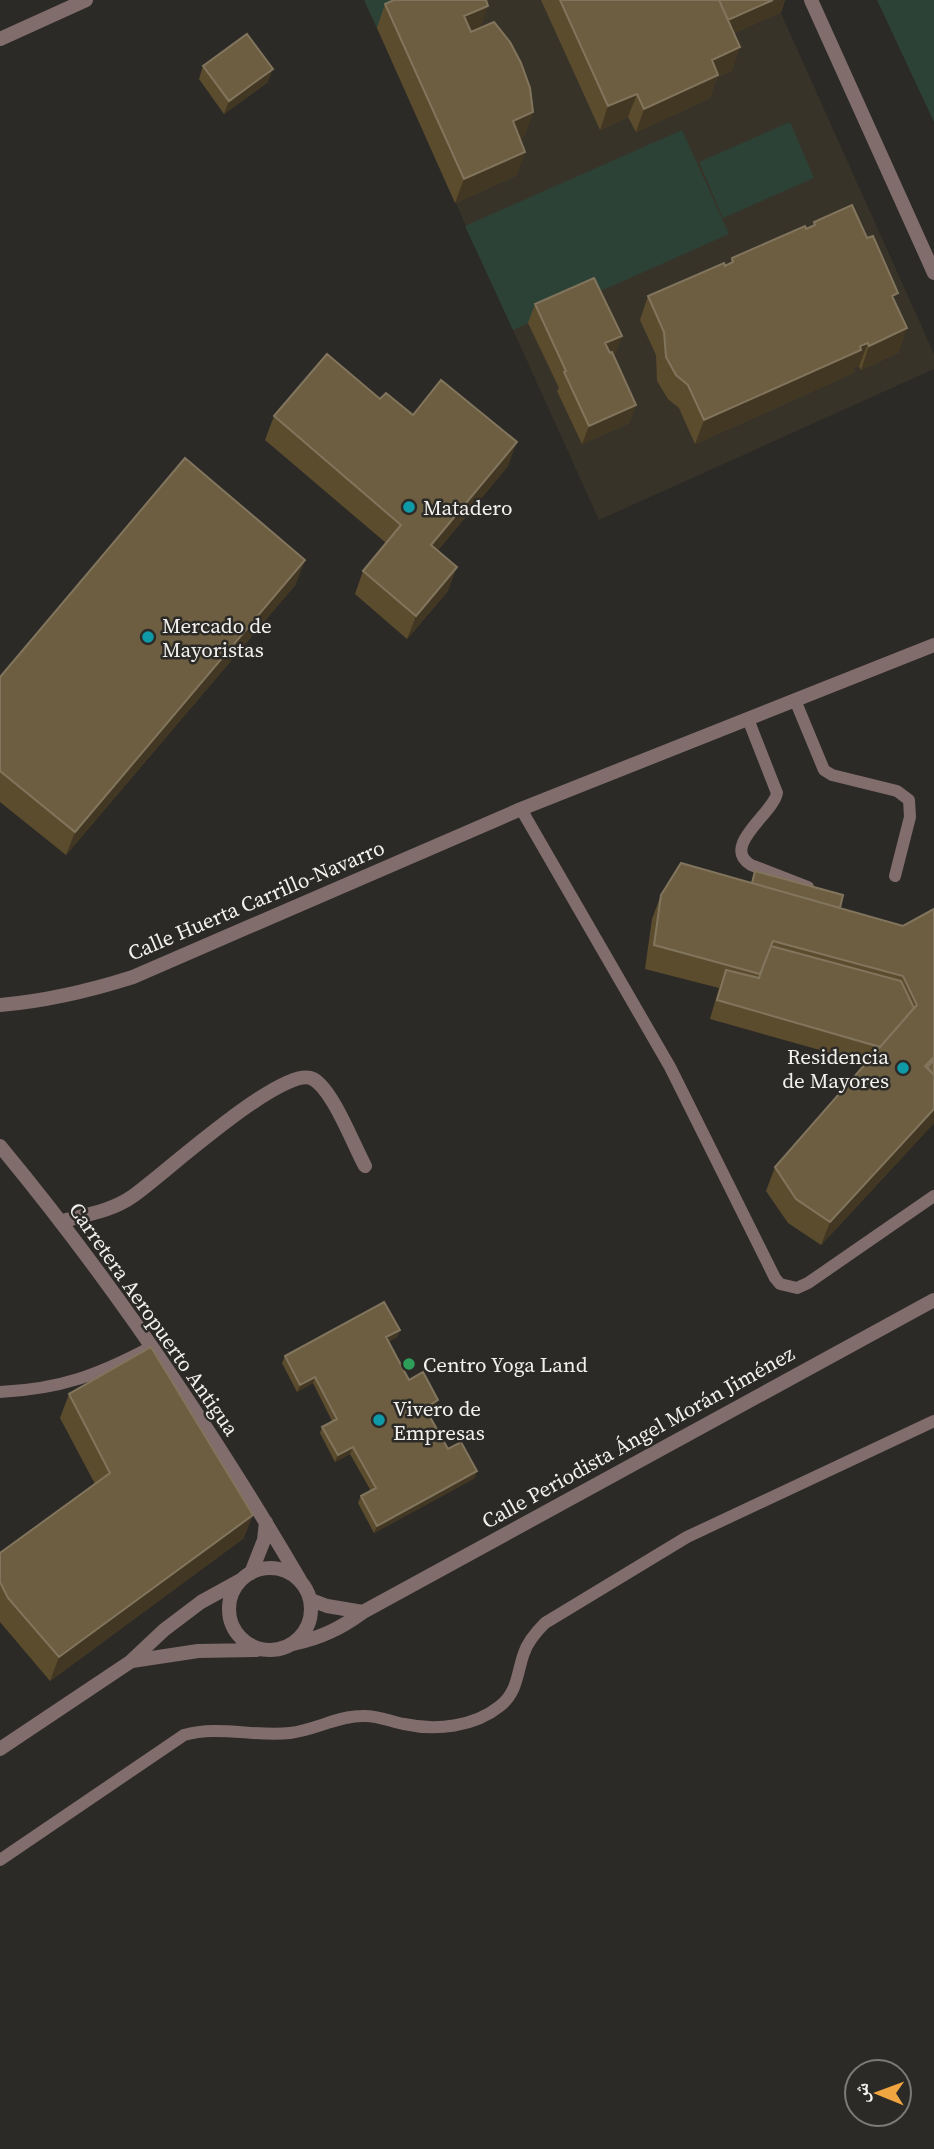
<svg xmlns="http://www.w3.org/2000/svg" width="934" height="2149" font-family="'Source Serif 4','Noto Naskh Arabic',serif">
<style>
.built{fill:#383329}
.green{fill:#2d4236}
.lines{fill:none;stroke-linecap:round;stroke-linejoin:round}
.service{stroke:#806d6c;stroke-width:12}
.minor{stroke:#806d6c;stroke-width:14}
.tertiary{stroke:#806d6c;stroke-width:14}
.wall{fill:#5c4c2e}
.shaded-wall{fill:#423722}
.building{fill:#6d5e42;stroke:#82755d;stroke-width:2}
.culture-dot{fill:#0f9aa8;stroke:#2c2a26;stroke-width:2.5}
.leisure-dot{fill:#2e9e5b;stroke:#2c2a26;stroke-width:2.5}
.labels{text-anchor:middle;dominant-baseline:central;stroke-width:5;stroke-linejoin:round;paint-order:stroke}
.poi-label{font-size:21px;fill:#f3f1ef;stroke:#2c2a26;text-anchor:start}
.street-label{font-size:21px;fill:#f3f1ef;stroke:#2c2a26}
</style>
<rect width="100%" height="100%" fill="#2c2a26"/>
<path class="built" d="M364 0H775L934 354V369L599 520Z"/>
<path class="green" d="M364 0H439L377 28Z
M877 0H934V122Z
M790 122 814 178 723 218 699 162Z
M682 130 729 234 513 330 465 226Z"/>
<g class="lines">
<path class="service" d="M795 700 824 770 832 775 897 791 909 800 910 817 895 876
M748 719 777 793C773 814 720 846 751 865L808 887
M521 809 670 1067 775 1278 780 1284 797 1288 808 1283 934 1196
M0 1392C61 1389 98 1375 151 1347
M0 1860 184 1735C218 1725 254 1737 290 1733 315 1730 338 1716 362 1716 377 1715 389 1721 404 1724 436 1731 474 1727 500 1706 518 1692 517 1672 524 1653 528 1641 536 1632 545 1623L687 1537 934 1421"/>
<path class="minor" d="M811 0 934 273
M0 39 86 0
M0 1146C112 1281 211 1428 300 1580
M62 1221C86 1215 112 1211 133 1196 161 1177 284 1063 313 1079 333 1090 353 1144 365 1166
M229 1609a41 41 0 1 1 82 0a41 41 0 1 1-82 0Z
M251 1573 264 1540 266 1522
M311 1600 327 1606 363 1612
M293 1644C320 1638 340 1629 363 1612L934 1300
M132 1661 198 1651 257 1650
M0 1749 130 1662 164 1630 201 1602 241 1580"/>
<path class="tertiary" d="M0 1005C47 1001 89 991 133 977L521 809 934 645"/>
</g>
<path class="wall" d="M541 0H785L781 12 734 33 732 71 717 77 710 98 636 132 628 117 600 130Z
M385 4 480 28 533 112 524 136 520 138 517 175 455 203 377 28Z
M203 66 268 82 224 114 199 79Z
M814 222 895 302 899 352 861 370 859 366 854 368 853 373 695 444 679 408 668 399 657 381 656 355 640 320 648 296 730 264 732 258 812 227Z
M535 304 622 336 614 355 636 405 629 423 582 444 557 391 559 388 528 323Z
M380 399 413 415 508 466 438 550 448 591 407 639 355 594 363 571 386 543 265 440 274 416Z
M296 584 66 855 0 802V677Z
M755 871 840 908 903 926 934 909V1123L821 1245 788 1223 766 1191 775 1167 866 1063 710 1019 719 988 645 969 652 919 661 895 751 883Z
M400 1330 397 1337 388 1342 409 1380 436 1407 427 1412 448 1449 475 1478 374 1533 358 1503 361 1496 371 1491 350 1454 335 1462 320 1433 322 1427 332 1421 313 1383 297 1392 282 1363 285 1356Z
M69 1394 244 1538 50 1681 0 1622V1553L95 1484 60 1418Z"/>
<path class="shaded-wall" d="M773 0H785L781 12 718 40 725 22Z
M488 6 480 29 456 40 464 16Z
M740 47 732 71 717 77 710 98 636 132 644 109 712 60Z
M273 69 268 82 224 114 229 101Z
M637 94 628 117 600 130 608 106Z
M533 112 524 136 504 145 513 121Z
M525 152 517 175 455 203 464 179Z
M907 328 899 352 861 370 869 346Z
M622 336 615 355 599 361 605 343Z
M868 343 859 366 854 368 853 373 695 444 704 420Z
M636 405 629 423 582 444 589 426Z
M517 442 508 466 423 568 431 545Z
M305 560 296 584 66 855 75 832Z
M457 567 448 591 407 639 416 616Z
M934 1109V1123L821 1245 830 1222Z
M400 1330 397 1337 383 1344 386 1337Z
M315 1377 313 1383 297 1392 300 1385Z
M438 1400 436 1407 422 1415 425 1408Z
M353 1447 350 1454 335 1462 338 1455Z
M477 1471 475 1478 374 1533 377 1526Z
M253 1515 244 1538 50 1681 59 1657Z"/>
<path class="building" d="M394 0H486L488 6 464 16 471 32 494 22 510 42 521 63 530 88 533 112 513 121 525 152 464 179 385 4Z
M560 0H719L740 47 712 60 718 75 644 109 637 94 608 106Z
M719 0H773L728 20Z
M247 34 273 69 229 101 203 66Z
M852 205 867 238 873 236 898 293 892 296 907 328 869 346 868 343 860 346 861 350 704 420 688 385 676 375 666 357 664 332 648 296 724 263 725 266 733 262 732 258 805 226 806 229 815 225 814 222Z
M594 278 622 336 605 343 610 353 612 352 636 405 589 426 564 372 566 371 535 304Z
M327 354 380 399 386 393 413 415 441 380 517 442 431 545 457 567 416 616 363 571 401 525 274 416Z
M185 458 305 560 75 832 0 771V677Z
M681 863 903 926 934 909V1057L925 1066 934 1075V1109L830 1222 796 1199 775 1167 917 1005 903 976 773 941 760 974 654 945 661 895Z
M755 871 843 895 840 908 752 883Z
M771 946 901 981 914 1008 880 1047 717 1000 726 970 759 978Z
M934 1060V1075L927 1067Z
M384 1302 400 1330 386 1337 409 1380 423 1372 438 1400 425 1408 448 1449 461 1442 477 1471 377 1526 361 1496 376 1488 353 1447 338 1455 322 1427 337 1419 315 1377 300 1385 285 1356Z
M151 1347 253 1515 59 1657 8 1598 0 1582V1553L110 1473 69 1394Z"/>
<g class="culture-dot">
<circle cx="409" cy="507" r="7"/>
<circle cx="148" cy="637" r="7"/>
<circle cx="903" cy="1068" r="7"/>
<circle cx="379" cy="1420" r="7"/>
</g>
<circle class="leisure-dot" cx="409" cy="1364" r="7"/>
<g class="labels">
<g class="poi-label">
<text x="423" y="507">Matadero</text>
<text x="162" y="625">Mercado de<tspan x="162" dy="24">Mayoristas</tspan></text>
<text x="889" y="1056" text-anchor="end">Residencia<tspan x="889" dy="24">de Mayores</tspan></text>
<text x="423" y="1364">Centro Yoga Land</text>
<text x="393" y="1408">Vivero de<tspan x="393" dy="24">Empresas</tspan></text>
</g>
<g class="street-label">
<text transform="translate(256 900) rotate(-23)">Calle Huerta Carrillo-Navarro</text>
<text transform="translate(154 1319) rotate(55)">Carretera Aeropuerto Antigua</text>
<text transform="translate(638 1437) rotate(-29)">Calle Periodista Ángel Morán Jiménez</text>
</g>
</g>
<g transform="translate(878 2093) rotate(271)"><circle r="33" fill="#2c2a26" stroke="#7c7a76" stroke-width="2"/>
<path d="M0-5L12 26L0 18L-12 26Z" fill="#f1a540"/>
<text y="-10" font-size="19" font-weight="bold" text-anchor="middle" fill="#f3f1ef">ش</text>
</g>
</svg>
